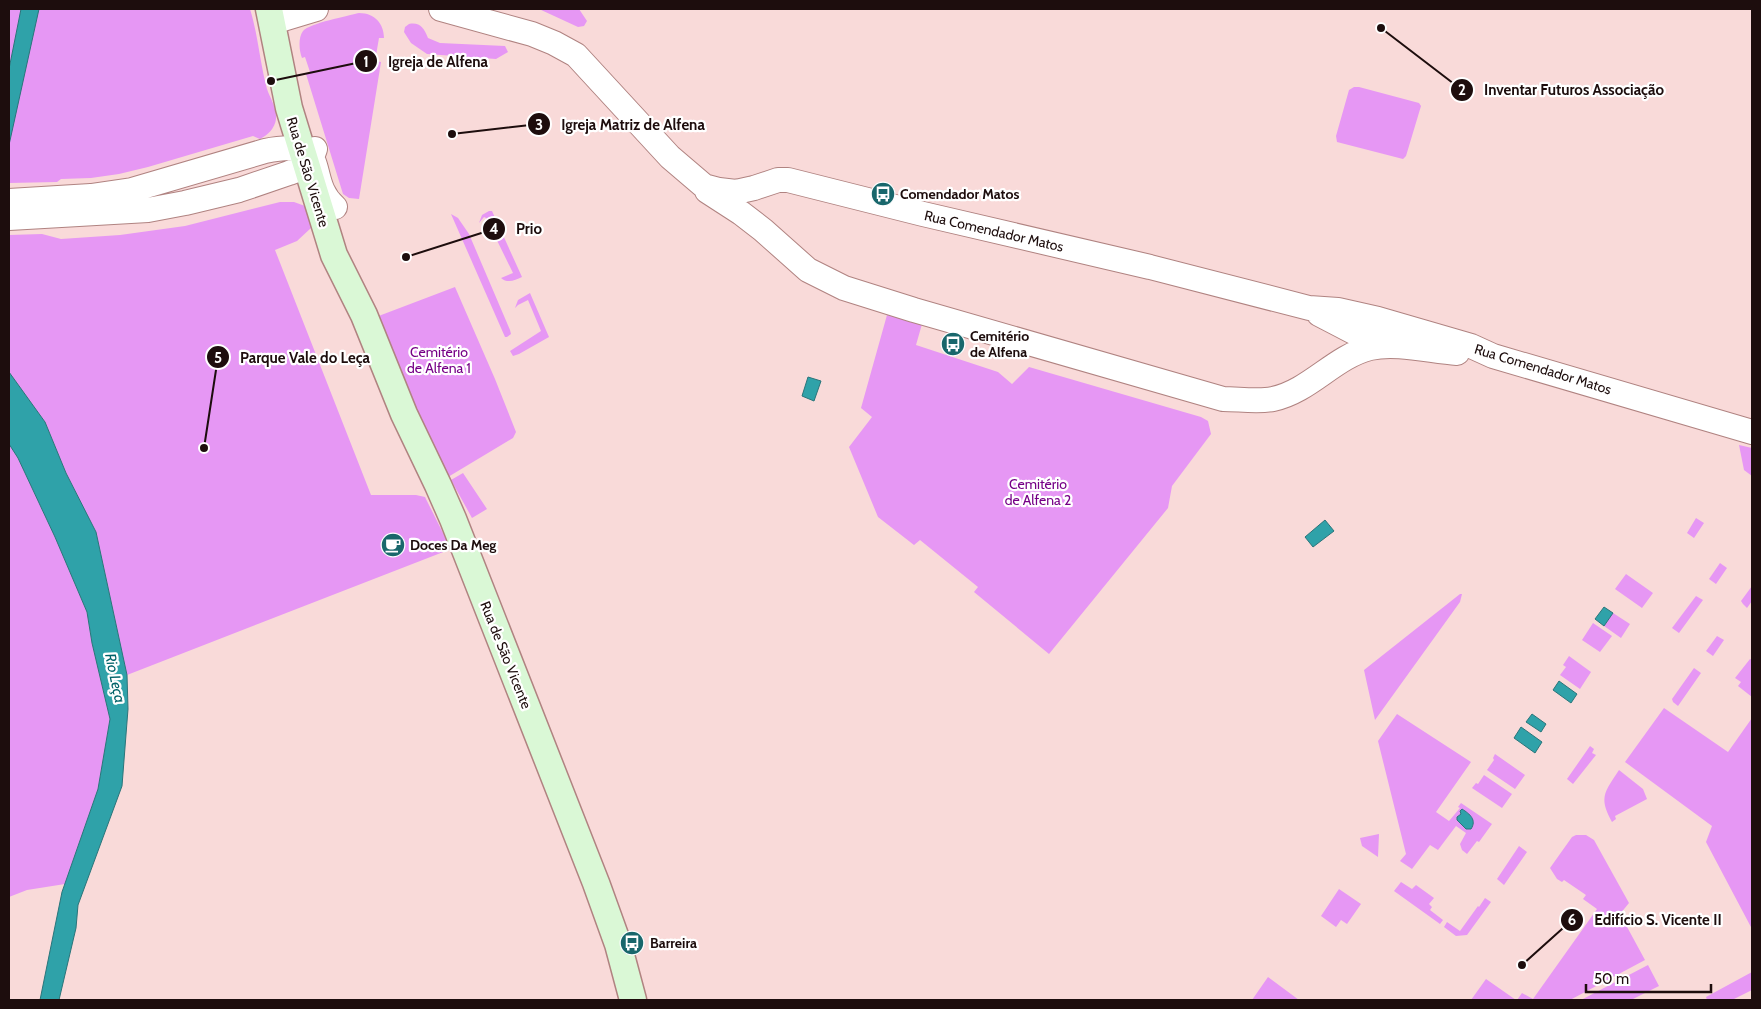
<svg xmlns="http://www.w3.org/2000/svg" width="1761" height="1009" font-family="Cabin,sans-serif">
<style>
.green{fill:#e697f4}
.water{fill:#2fa2a9;stroke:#2a757a}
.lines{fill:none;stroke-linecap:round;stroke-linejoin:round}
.tertiary-casing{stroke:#b08381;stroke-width:26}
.secondary-casing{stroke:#b08381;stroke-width:29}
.tertiary{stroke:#fff;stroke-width:24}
.secondary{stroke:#daf8d6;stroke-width:26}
.labels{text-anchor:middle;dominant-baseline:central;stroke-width:4.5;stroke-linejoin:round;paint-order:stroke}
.street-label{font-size:14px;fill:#1d0d0d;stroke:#fff}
.poi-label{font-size:14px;font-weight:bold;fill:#1d0d0d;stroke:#fff;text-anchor:start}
.park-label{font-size:14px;fill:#760086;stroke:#fff}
.water-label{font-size:15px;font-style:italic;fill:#006268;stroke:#fff}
.leader{fill:none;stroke:#1d0d0d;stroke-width:2}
.callout-dot{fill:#1d0d0d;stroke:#fff;stroke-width:2}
.mark-label{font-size:15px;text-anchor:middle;font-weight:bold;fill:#fff}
.callout-label{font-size:15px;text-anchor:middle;font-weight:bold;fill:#1d0d0d;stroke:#fff;stroke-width:4.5;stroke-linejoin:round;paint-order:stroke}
</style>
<rect width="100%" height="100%" fill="#f9dad9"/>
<path class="green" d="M9 9H250C258 35 260 63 267 89 270 98 277 108 276 119 275 128 268 135 260 139L253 136 148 167 119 174 91 178 61 179 57 182 9 183Z
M539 9H579L587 21 584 26 578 27Z
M359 13C375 13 384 24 384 38H379L375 61 381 62 359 199 349 198 343 194 306 74 310 72 305 57 302 58C299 50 298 38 303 31 310 23 348 16 359 13Z
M409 24C420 22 424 28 428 38L440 43 505 46 508 52 496 59 427 54 411 43 404 32 405 27Z
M1354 87H1359L1419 103 1421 106 1406 156 1403 159 1337 142 1336 136 1349 90Z
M280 202H294L305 206 312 221 311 228 297 241 275 250 371 495H416L425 497 451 549 127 675 96 532 66 473 45 422 9 372V235L42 234 61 239 120 235 185 226Z
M489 211H492L522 277C515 280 508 284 501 278L513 273 486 218 484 217 479 223 482 215Z
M451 214 458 218 469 234 510 330 511 334 507 337H505Z
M455 287 495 379 516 432 513 438 448 477 417 417 376 317Z
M530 293 549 337 519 354 513 356 510 351 541 331 528 300 518 305 515 308 518 300Z
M887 315 922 324 916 345 998 372 1012 384 1029 367 1201 417 1208 421 1211 434 1172 486 1168 508 1049 654 974 592 978 587 920 540 914 545 878 517 849 447 872 417 861 408Z
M9 444 18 458 55 537 87 612 92 643 110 719 98 789 65 884 27 890 9 897Z
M1739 445 1752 448V476L1744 470Z
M463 473 487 509 472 518 451 480Z
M1696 518 1704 523 1694 538 1687 533Z
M1720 563 1727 568 1716 584 1709 579Z
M1626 574 1653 593 1642 608 1615 589Z
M1752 586V601L1747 608 1743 604 1741 601Z
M1460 594H1462L1460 602 1375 720 1364 670Z
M1696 596 1703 600 1679 633 1672 628Z
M1613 613 1630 624 1621 638 1604 626Z
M1593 623 1612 636 1600 652 1582 640Z
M1717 636 1724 640 1713 656 1706 651Z
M1569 656 1591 672 1580 689 1560 675 1566 667 1563 665Z
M1750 659 1752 660V697L1738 686 1741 682 1735 678Z
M1694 668 1701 673 1678 706 1673 702 1672 699Z
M1664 708 1728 752 1752 718V929L1706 842 1712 826 1625 762Z
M1397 714 1471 762 1436 812 1449 821 1460 808 1458 807 1461 803 1492 824 1479 842 1477 841 1467 854 1462 850 1460 844 1466 833 1456 826 1438 850 1430 845 1412 869 1400 861 1406 854 1378 741Z
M1590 746 1594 749 1592 753 1596 755 1573 784 1567 779Z
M1495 754 1525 775 1515 789 1487 770 1494 760 1493 758Z
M1619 770 1643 789 1647 799 1615 816 1616 819 1612 822C1598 797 1605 792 1619 770Z
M1484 775 1512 794 1502 808 1472 788 1476 783 1478 784Z
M1379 834 1378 857 1362 846 1360 838Z
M1576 835H1586L1594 840 1629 903 1620 914 1645 960 1570 1000H1517L1522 993 1533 999 1597 909 1583 899 1586 895 1564 880 1562 882 1557 879 1550 868 1572 837Z
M1519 846 1527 852 1504 885 1497 879Z
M1401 882 1412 889 1416 885 1434 898 1429 904 1432 907 1430 910 1443 920 1440 924 1394 891Z
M1339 889 1361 904 1347 924 1341 920 1336 927 1321 916Z
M1485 898 1491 902 1467 935 1456 936 1444 927 1447 922 1460 931 1478 906 1479 907Z
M1648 965 1659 986 1631 1000H1581Z
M1752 972V990L1732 1000H1707L1706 997Z
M1268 977 1299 1000H1252Z
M1486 979 1516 1000H1471Z"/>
<path class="water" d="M21 9H39L9 145V69Z
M9 372 45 422 66 473 96 532 127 675 128 709 122 786 78 905 76 928 59 1000H40L62 892 98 789 110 719 92 643 87 612 55 537 18 458 9 444Z
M808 377 821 381 814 401 802 396Z
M1325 520 1334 531 1313 547 1305 537Z
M1604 607 1613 613 1604 626 1595 619Z
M1559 681 1577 694 1571 703 1553 690Z
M1532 714 1546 724 1541 732 1526 722Z
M1521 727 1542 742 1535 753 1514 738Z
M1462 809C1470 814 1477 820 1471 829H1466L1457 820V817L1461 814 1460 811Z"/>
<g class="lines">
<g class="tertiary-casing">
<path id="tertiary" d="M441 9 532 34 554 43 576 55 670 157 704 186 719 190 736 192 754 188 778 180H788L923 214 1150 267 1309 308 1338 310 1378 319 1471 346 1493 356 1752 432
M273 22 316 9
M707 191 741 213 763 230 808 270 844 288 914 310 1223 399C1238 399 1259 402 1273 399 1310 391 1334 357 1370 348 1396 342 1430 351 1457 353
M9 201 91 196 132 190 265 151C336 137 302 178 335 207
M9 218 148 210 185 203 239 190 289 173 302 168 311 160 315 149
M1319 314 1369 340 1386 345"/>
</g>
<g class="secondary-casing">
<path id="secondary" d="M269 9 289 108 334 255 364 315 404 414 438 485 453 519 596 883 618 944 633 1000"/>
</g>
<use href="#tertiary" class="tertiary"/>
<use href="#secondary" class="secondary"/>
</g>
<defs>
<g id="bus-disc" transform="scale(1.25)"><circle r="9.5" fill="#19676c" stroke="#fff"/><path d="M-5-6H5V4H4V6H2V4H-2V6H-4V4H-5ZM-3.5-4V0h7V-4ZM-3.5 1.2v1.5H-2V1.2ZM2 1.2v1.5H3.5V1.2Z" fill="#fff"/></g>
<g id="cafe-disc" transform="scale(1.25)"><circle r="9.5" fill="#19676c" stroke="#fff"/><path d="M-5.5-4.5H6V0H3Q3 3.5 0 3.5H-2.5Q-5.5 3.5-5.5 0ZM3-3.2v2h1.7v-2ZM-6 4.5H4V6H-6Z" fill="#fff"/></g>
</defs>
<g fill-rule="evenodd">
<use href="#bus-disc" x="883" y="194"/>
<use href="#bus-disc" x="953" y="344"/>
<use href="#cafe-disc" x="393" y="545"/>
<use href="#bus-disc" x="632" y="943"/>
</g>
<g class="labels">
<g class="street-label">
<text transform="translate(308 172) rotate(73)">Rua de São Vicente</text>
<text transform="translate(994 231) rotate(13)">Rua Comendador Matos</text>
<text transform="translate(1543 369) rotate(17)">Rua Comendador Matos</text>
<text transform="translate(506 655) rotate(68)">Rua de São Vicente</text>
</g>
<g class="poi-label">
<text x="900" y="194">Comendador Matos</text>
<text x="970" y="336">Cemitério<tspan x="970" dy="16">de Alfena</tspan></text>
<text x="410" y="545">Doces Da Meg</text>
<text x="650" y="943">Barreira</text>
</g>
<g class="park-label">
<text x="439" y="352">Cemitério<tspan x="439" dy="16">de Alfena 1</tspan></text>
<text x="1038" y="484">Cemitério<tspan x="1038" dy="16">de Alfena 2</tspan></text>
</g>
<g class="water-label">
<text transform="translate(115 678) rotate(78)">Rio Leça</text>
</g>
</g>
<path class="leader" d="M271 81L366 61M1381 28L1462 90M452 134L539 124M406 257L494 229M204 448L218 357M1522 965L1572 920"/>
<g class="callout-dot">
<circle cx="271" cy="81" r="5"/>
<circle cx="1381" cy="28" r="5"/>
<circle cx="452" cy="134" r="5"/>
<circle cx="406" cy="257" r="5"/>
<circle cx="204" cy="448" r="5"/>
<circle cx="1522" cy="965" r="5"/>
<circle cx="366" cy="61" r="12"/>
<circle cx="1462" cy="90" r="12"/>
<circle cx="539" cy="124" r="12"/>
<circle cx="494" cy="229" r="12"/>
<circle cx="218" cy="357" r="12"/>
<circle cx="1572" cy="920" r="12"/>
</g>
<g class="mark-label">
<text x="366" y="67">1</text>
<text x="1462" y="95">2</text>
<text x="539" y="130">3</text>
<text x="494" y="234">4</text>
<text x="218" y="363">5</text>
<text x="1572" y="925">6</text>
</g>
<g class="callout-label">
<text x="438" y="67">Igreja de Alfena</text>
<text x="1574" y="95">Inventar Futuros Associação</text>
<text x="633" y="130">Igreja Matriz de Alfena</text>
<text x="529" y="234">Prio</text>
<text x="305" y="363">Parque Vale do Leça</text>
<text x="1658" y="925">Edifício S. Vicente II</text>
</g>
<rect width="1761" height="1009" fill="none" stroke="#1d0d0d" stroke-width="20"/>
<path d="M1586 984v8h125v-8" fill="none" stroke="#1d0d0d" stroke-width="2.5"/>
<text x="1594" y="984" font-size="15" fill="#1d0d0d" stroke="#ffffff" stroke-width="4" paint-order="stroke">50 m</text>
</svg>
